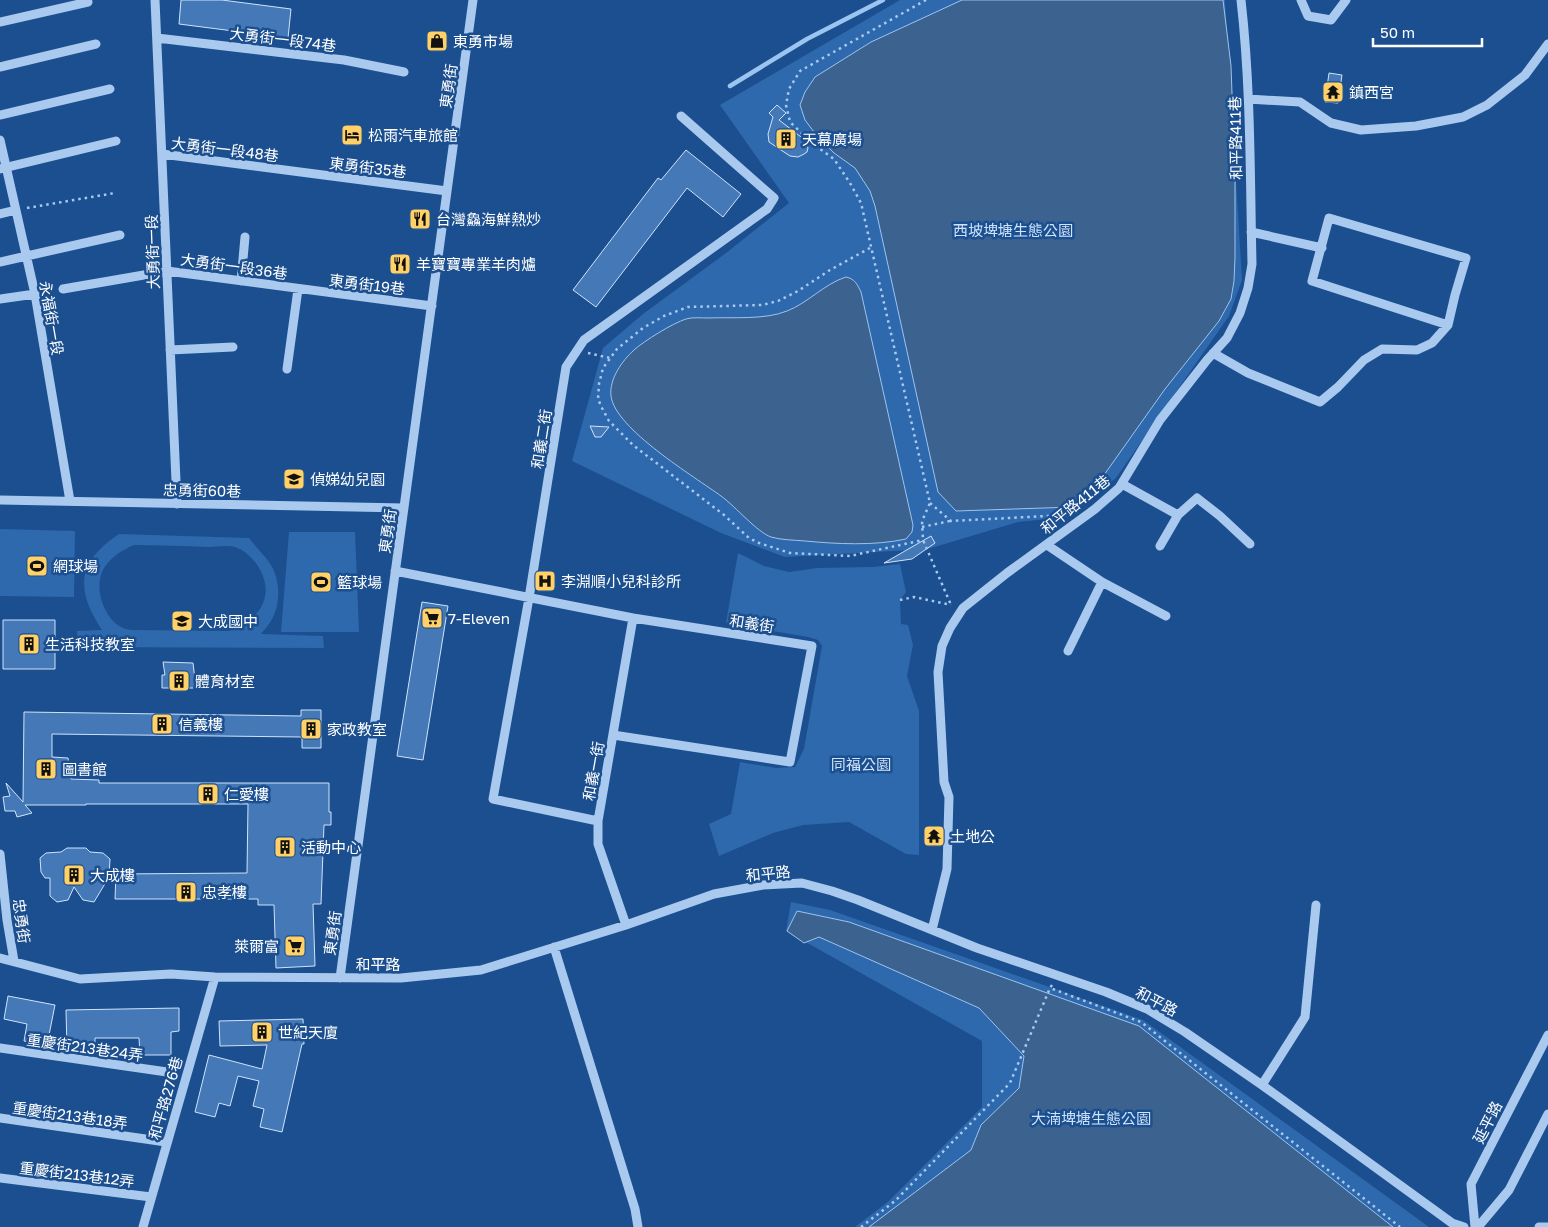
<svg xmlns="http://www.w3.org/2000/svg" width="1548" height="1227" font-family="'Golos Text','Noto Sans TC',sans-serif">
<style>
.green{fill:#2e69ad;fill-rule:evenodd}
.water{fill:#3c6290;stroke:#9cc4f0}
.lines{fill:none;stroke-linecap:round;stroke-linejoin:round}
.stream{stroke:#9cc4f0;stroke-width:4.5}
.building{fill:#4478b7;stroke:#cfe3fa}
.path{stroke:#a9c9ee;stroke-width:2.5;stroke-dasharray:2.5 4;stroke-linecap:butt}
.minor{stroke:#a9c9ee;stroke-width:9}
.labels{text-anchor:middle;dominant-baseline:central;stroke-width:5;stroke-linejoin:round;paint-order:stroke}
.street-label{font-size:15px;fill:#fff;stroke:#1b4f8f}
.poi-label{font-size:15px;fill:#fff;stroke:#1b4f8f;text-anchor:start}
.park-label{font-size:15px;fill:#cfe3fa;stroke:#1b4f8f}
</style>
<rect width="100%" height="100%" fill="#1b4f8f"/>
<path class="green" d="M900 0H1225L1242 280 1229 316 1116 478 1067 517 1018 522 928 549 785 557 721 533 572 461 603 348 643 314 726 253 789 203 720 105Z
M0 529 75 531 74 597 0 596Z
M289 532H355L359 632H281Z
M119 534 249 538C255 546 263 554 269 562 281 579 281 604 271 621 268 626 264 630 261 634L323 636 324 648 78 647 77 631 102 630C75 589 77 562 119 534ZM134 545C159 545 183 546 208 547 216 547 227 545 235 547 253 553 269 577 265 596 262 615 244 625 228 631L132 630C129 630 124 629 121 627 103 617 93 586 104 568 111 557 122 550 134 545Z
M738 553 764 566 789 572 817 568 873 567 900 564 906 592 900 600 901 624 908 625 913 645 907 676 919 711V855L906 854 849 822 803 825 773 833 719 856 709 824 731 814 740 762 776 768 795 767 804 749 822 646 818 640 808 637 726 623Z
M791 902 830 910 1143 1020 1429 1227H855L889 1201 982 1107V1041L786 931Z"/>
<path class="water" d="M962 0H1223L1231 66 1235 175V258L1234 281 1231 299 1219 321 1165 389 1104 475 1073 507 956 511 938 492 875 206 870 191 855 168 834 153 817 136 805 120 800 105 805 92 815 77 871 42Z
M846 277C855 279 857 284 861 292L913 525 912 532 906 539C874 546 837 544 805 541 794 540 781 540 771 537 757 532 736 507 721 496 695 477 615 429 611 396 609 379 622 361 634 350 644 341 673 323 686 319 692 317 701 318 708 318 733 317 765 320 787 311 808 303 824 284 846 277Z
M797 911 849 922 1139 1026 1393 1227H869L971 1150 981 1125 1019 1088 1024 1056 979 1008 819 937 804 943 787 931Z"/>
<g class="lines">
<path class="stream" d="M730 86 807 39 883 0"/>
</g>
<path class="building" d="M181 0H222L291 9 288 38 179 24Z
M1329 73 1342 75 1338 103 1325 102Z
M777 105 786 113 779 120 805 140 808 148 807 152 804 154 798 157 790 156 769 142 768 134 773 117 769 113Z
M686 150 741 194 723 217 687 188 596 307 573 290 658 178 661 180Z
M590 426 609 427 601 437H595Z
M931 536 935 543 912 559 884 563Z
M422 602 448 606 423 760 397 756Z
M3 620H55V669H3Z
M163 662 193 663 196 688H162V675H165Z
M301 710H321V748H302V737L52 734V757L68 758 71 779 99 780V783H329V812H331V825H324L321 904H313L315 966 276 968 274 905H258V899H115L116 874 247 873 248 804H86V805H25L32 813 17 817 15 811H5L3 797 10 796 6 783 23 802 24 712 301 716Z
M67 848H86L90 852 103 853 110 859 109 877 94 902 83 900 74 887 68 900 57 902 50 896V878H45L41 872 40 858 46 853 61 852Z
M8 996 55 1005 47 1045 24 1041 27 1024 4 1019Z
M179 1008V1031L171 1032V1055H140L139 1038H95V1048L67 1049 66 1010Z
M303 1019 304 1044H302L282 1132 260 1127 264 1109 253 1106 259 1081 238 1076 230 1106 219 1103 215 1117 195 1112 209 1055 262 1069 267 1045 220 1046 219 1021Z"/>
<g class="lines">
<path class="path" d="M926 0 800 71 789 89 786 105 790 122 813 144 834 159 850 183 861 203 930 503 922 521 923 540 951 605
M27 208 115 193
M870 248 830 270 798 291 778 301 762 305 688 307 664 316 643 328 617 349 603 368 599 384 598 399 602 408 609 421 633 445 724 515 749 538 759 543 790 553 850 556 923 540
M588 353 610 358
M930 503 951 521 1066 515
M922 527 950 521
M900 600 914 597 951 605
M1052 985 1050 988 1141 1022 1400 1227
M861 1227 895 1201 1010 1083 1050 988"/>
<path class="minor" d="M155 0 177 504
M1301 0 1308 16 1331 20 1346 0
M0 22 88 2 87 0
M157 38 344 60 404 72
M0 67 96 44
M1248 99 1300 102 1331 123 1361 130 1416 126 1463 117 1487 105 1525 75 1548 44
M0 115 110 89
M0 140 35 294 70 501
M162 154 447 191
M0 169 116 141
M0 214 16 210
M1251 232 1322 248
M0 262 120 235
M241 281 245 237
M63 289 167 271 432 306
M0 299 35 294
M170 350 233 347
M1213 353 1248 373 1320 402 1338 387 1364 360 1382 349 1417 350 1432 343 1448 325 1455 295 1466 258 1329 218 1312 281 1448 325
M287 369 298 289
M1122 484 1178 515 1197 498 1220 516 1250 544
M0 500 404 508
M1047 545 1102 582 1166 616
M1160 546 1178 515
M395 571 633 618 812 646 790 762 613 735
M1068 651 1102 582
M598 821 493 799 529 598 566 367 584 340 767 209 774 198 681 116
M0 854 7 920 14 961
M626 925 598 844V821L633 618
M932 930 947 869 949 797 944 782 938 672 942 646 950 628 963 608 1007 573 1095 509 1119 488 1160 420 1207 360 1227 338 1240 313 1248 288 1252 264C1250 176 1251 88 1241 0
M554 947 635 1209 638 1227
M0 958 80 979 171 974 215 977 401 978 481 970 626 925 714 894 763 885 802 883 832 891 858 900 977 948 1106 992 1147 1009 1185 1032 1262 1085 1452 1223 1464 1227
M340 978 473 0
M0 1048 167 1072
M1262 1085 1305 1017 1316 905
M0 1118 166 1142
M0 1178 151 1197
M143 1227 215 977
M1475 1227 1471 1184 1548 1035
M1478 1227 1509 1190 1548 1114
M1539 1227H1548"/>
</g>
<defs>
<g id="shop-square" transform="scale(1.125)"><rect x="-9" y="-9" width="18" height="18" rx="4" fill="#ffd166" stroke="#1b4f8f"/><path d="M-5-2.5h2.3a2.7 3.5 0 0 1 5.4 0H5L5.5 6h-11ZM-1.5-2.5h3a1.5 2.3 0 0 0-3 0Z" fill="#111"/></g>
<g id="temple-square" transform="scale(1.125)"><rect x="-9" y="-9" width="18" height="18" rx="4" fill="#ffd166" stroke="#1b4f8f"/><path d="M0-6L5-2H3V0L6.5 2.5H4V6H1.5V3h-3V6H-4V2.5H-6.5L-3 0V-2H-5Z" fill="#111"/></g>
<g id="hotel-square" transform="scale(1.125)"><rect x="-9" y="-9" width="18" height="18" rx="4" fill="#ffd166" stroke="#1b4f8f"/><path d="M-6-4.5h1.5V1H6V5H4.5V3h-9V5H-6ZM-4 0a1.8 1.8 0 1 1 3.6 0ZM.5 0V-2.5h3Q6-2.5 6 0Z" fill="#111"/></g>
<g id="building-square" transform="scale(1.125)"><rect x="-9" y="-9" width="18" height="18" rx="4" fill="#ffd166" stroke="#1b4f8f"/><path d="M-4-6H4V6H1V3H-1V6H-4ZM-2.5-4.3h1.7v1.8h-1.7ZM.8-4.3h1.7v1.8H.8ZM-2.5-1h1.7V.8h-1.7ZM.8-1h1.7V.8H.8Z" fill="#111"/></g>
<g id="restaurant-square" transform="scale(1.125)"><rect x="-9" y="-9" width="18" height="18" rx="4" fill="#ffd166" stroke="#1b4f8f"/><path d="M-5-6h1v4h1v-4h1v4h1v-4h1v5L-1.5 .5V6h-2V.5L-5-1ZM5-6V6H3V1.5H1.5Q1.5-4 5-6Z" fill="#111"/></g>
<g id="school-square" transform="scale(1.125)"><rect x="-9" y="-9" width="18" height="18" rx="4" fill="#ffd166" stroke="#1b4f8f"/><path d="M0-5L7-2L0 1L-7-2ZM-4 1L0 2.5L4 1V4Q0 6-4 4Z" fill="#111"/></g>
<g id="stadium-square" transform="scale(1.125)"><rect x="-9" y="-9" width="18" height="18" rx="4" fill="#ffd166" stroke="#1b4f8f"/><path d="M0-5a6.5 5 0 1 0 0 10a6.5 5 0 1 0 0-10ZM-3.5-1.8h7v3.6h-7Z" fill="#111"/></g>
<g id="hospital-square" transform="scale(1.125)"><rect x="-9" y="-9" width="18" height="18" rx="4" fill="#ffd166" stroke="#1b4f8f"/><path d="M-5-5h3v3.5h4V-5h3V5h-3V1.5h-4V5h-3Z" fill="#111"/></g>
<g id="supermarket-square" transform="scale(1.125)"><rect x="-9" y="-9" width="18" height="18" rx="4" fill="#ffd166" stroke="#1b4f8f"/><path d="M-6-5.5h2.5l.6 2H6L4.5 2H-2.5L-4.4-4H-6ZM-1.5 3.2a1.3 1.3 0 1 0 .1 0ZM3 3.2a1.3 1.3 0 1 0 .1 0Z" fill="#111"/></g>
</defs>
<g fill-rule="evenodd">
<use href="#shop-square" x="437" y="41"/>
<use href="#temple-square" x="1333" y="92"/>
<use href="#hotel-square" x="352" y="135"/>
<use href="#building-square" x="786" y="139"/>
<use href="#restaurant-square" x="420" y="219"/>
<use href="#restaurant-square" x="400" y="264"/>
<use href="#school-square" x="294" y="479"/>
<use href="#stadium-square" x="37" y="566"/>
<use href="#hospital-square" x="545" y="581"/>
<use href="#stadium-square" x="321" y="582"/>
<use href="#supermarket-square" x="432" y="618"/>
<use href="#school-square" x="182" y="621"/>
<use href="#building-square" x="29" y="644"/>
<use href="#building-square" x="179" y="681"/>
<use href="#building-square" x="162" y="724"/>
<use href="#building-square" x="311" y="729"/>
<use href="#building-square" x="46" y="769"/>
<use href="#building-square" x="208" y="794"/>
<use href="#temple-square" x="934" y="836"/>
<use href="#building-square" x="285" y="847"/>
<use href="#building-square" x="74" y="875"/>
<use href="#building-square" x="186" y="892"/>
<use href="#supermarket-square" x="295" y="946"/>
<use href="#building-square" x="262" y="1032"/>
</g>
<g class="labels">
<g class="street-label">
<text transform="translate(283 39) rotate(7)">大勇街一段74巷</text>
<text transform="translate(448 86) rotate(-82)">東勇街</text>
<text transform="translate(1235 138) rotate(-91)">和平路411巷</text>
<text transform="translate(225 149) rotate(7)">大勇街一段48巷</text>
<text transform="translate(368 167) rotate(7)">東勇街35巷</text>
<text transform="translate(152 252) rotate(-92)">大勇街一段</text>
<text transform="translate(234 266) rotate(8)">大勇街一段36巷</text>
<text transform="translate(367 284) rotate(7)">東勇街19巷</text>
<text transform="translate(52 318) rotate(80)">永福街一段</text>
<text transform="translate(541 439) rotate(-81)">和義二街</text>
<text transform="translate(202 490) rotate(1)">忠勇街60巷</text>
<text transform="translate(1075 504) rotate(-39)">和平路411巷</text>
<text transform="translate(387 531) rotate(-82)">東勇街</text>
<text transform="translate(752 623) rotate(9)">和義街</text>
<text transform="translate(593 771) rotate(-80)">和義一街</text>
<text transform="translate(768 873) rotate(-6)">和平路</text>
<text transform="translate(22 921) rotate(82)">忠勇街</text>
<text transform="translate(332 933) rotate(-82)">東勇街</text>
<text x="378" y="964">和平路</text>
<text transform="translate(1157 1001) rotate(28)">和平路</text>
<text transform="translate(85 1047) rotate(8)">重慶街213巷24弄</text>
<text transform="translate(165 1098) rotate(-74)">和平路276巷</text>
<text transform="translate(70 1115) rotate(8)">重慶街213巷18弄</text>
<text transform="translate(1487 1122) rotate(-63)">延平路</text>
<text transform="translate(77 1174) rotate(7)">重慶街213巷12弄</text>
</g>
<g class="poi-label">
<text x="453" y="41">東勇市場</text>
<text x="1349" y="92">鎮西宮</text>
<text x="368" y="135">松雨汽車旅館</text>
<text x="802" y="139">天幕廣場</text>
<text x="436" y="219">台灣鱻海鮮熱炒</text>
<text x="416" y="264">羊寶寶專業羊肉爐</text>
<text x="310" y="479">偵娣幼兒園</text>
<text x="53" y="566">網球場</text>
<text x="561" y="581">李淵順小兒科診所</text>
<text x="337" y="582">籃球場</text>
<text x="448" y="618">7-Eleven</text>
<text x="198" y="621">大成國中</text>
<text x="45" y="644">生活科技教室</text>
<text x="195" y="681">體育材室</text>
<text x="178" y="724">信義樓</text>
<text x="327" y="729">家政教室</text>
<text x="62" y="769">圖書館</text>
<text x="224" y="794">仁愛樓</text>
<text x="950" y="836">土地公</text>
<text x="301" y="847">活動中心</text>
<text x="90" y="875">大成樓</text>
<text x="202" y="892">忠孝樓</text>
<text x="279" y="946" text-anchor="end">萊爾富</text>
<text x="278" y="1032">世紀天廈</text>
</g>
<g class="park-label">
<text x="1013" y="230">西坡埤塘生態公園</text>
<text x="861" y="764">同福公園</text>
<text x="1091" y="1118">大湳埤塘生態公園</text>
</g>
</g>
<path d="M1373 38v8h109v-8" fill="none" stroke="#ffffff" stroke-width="2.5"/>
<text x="1380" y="38" font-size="15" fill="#ffffff" stroke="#1b4f8f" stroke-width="4" paint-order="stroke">50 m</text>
</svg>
